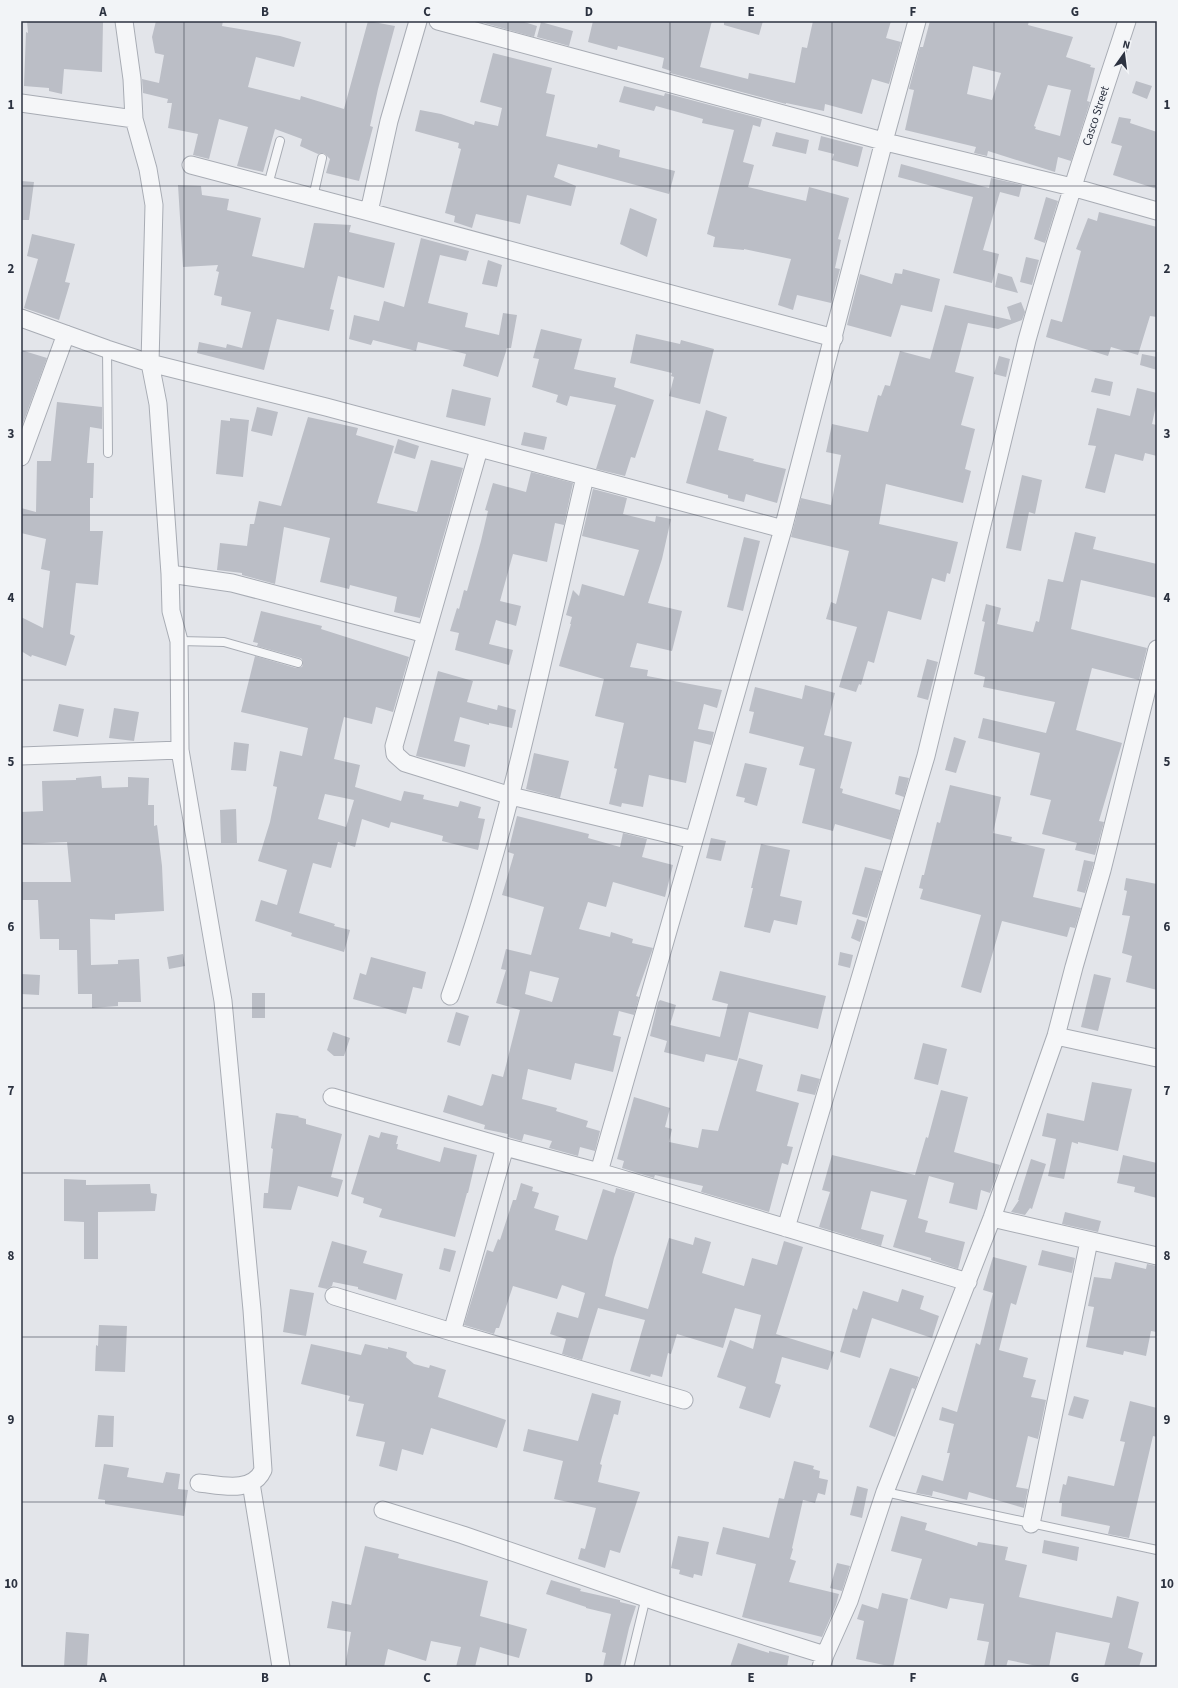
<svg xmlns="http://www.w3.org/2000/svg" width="1178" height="1688" font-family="'Source Sans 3',sans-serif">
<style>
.building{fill:#bbbec6;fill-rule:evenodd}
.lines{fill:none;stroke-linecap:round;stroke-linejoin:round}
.lane-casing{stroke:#a8acb4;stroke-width:10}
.street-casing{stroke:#a8acb4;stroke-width:19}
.lane{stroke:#f5f6f8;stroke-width:8}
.street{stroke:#f5f6f8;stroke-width:17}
.grid{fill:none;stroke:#2c3240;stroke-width:1;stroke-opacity:0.55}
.labels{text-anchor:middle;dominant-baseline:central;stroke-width:3;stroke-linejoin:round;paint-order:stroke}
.street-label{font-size:12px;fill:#2c3240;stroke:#f2f4f7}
.neatline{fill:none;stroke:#2c3240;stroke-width:1.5}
.grid-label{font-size:13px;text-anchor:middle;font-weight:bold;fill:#2c3240}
</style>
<rect width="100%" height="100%" fill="#e3e5ea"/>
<path class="building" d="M27 21 103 22 102 72 64 69 62 94 49 91V88L24 86 26 32 28 33Z
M156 21H223L222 26 280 36 301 42 294 67 256 57 248 87 300 100 301 96 344 109 368 21 395 26 378 89 370 126 373 127 359 181 326 173 330 159 325 154 323 153 318 154 300 146 302 139 275 129 263 172 237 166 248 127 219 119 209 159 193 155 198 134 168 128 172 103H167L168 99 143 93 142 79 159 83 164 55 155 53 152 37Z
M484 21H521L537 26 534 37 484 23Z
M593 21H712L700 67 748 79 749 73 795 83 802 47 807 48 813 21H891L886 38 901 42 889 84 872 79 862 114 825 104 824 111 786 103V104L670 73 671 71 662 68 664 58 618 46 617 50 588 42Z
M724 21H763L759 35 724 25Z
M930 21H1029L1028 25 1073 37 1066 57 1091 65 1090 67 1095 68 1087 101 1090 102 1071 161 1058 157 1055 172 988 151 987 156 974 153 976 147 905 130 914 90 909 89 920 47H923ZM973 66 1001 73 992 100 967 94ZM1048 85 1071 90 1060 136 1035 129 1036 127 1034 126Z
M541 22 573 31 569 46 537 37Z
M493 53 552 68 546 93 555 95 546 136 597 148 598 144 620 150 619 157 675 171 669 194 558 164 554 177 576 186 571 206 527 195 520 224 476 214 472 228 454 222 455 216 445 213 461 149 458 148 459 143 415 131 420 110 441 114 474 125 475 121 498 126 502 108 480 102Z
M1136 81 1152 86 1147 99 1132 93Z
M624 86 664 96 665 93 762 119 760 127 753 125 743 162 754 165 748 187 806 201 809 187 849 198 838 239 841 240 835 268 840 269 831 303 797 295 793 310 778 305 791 259 744 249V250L713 247 715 237 707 234 734 130 702 123 703 119 656 106 654 111 619 102Z
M1119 117 1131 119 1130 123 1157 132V189L1113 175 1122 146 1111 143Z
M776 132 809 140 806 154 772 146Z
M821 136 863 147 858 167 832 160 834 154 818 150Z
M901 164 989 188 991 178 1022 185 1019 197 1000 192 983 250 999 254 992 283 953 273 973 197 898 177Z
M21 181 34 182 29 220H21Z
M178 185 201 186 202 195 229 199 227 210 261 218 252 256 304 268 314 223 351 225 349 232 395 243 384 288 338 276 330 309 334 310 329 331 277 319 264 370 197 353 199 342 226 348 227 344 242 348 251 312 221 305 222 297 214 295 219 272 216 271 218 265 183 267Z
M1046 197 1058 201 1045 243 1034 239Z
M630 208 657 219 647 257 620 244Z
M1099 212 1157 227V317L1150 316 1138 355 1111 347 1108 356 1046 337 1051 319 1062 322 1081 251 1076 249 1088 218 1097 221Z
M32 234 75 244 65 282 70 283 59 320 24 308 38 259 27 256Z
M421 238 469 251 466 261 440 255 428 303 468 313 465 327 499 335 503 313 517 315 511 348H507L498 377 463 366 466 354 418 342 416 351 373 340 371 345 349 339 354 315 379 321 384 301 404 307Z
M1026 257 1039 260 1032 285 1020 282Z
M488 260 502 265 497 287 482 284Z
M903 269 940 279 932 312 901 305 891 337 847 325 860 274 892 284 895 273 902 274Z
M998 273 1012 277 1018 293 995 287Z
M1021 302 1025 312 1022 320 998 329 968 323 955 372 974 377 961 425 975 429 965 469 971 471 963 503 886 484 879 524 958 542 950 574 947 573 945 582 932 578 921 620 888 611 874 663 868 661 861 685 859 684 856 692 839 687 857 627 826 619 831 602 836 604 849 551 791 537 801 498 831 505 841 455 826 452 832 424 868 432 878 395 881 396 885 385 890 386 900 351 930 359 945 305 1011 320 1007 307Z
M541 329 582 339 574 369 616 378 614 387 654 400 635 458 631 457 625 476 596 469 616 405 570 396 567 406 556 402 558 395 532 387 539 359 533 358Z
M636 334 680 344 681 340 714 349 700 404 669 396 674 377 671 376 672 373 630 363Z
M21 350 47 358 23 423H21Z
M1142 354 1157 357V370L1140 365Z
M999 356 1010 359 1006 377 994 374Z
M1095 378 1113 382 1110 396 1091 392Z
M1137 388 1157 393V401L1152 424 1157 425V456L1145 453 1143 461 1115 454 1105 493 1085 488 1096 446 1088 445 1097 408 1130 416Z
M452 389 491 398 485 426 446 417Z
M57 402 102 407V429L90 427 87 463H94L93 498H90V531H103L98 585 76 583 70 634 75 636 66 666 32 655 31 657 21 651V617L43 628 50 571 41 569 46 539 21 533V508L36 512 37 461H51Z
M257 407 278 412 272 436 251 431Z
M706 410 727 417 718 450 754 459 753 461 786 469 777 503 746 494 744 502 728 498V495L686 483Z
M308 417 358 428 356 435 394 446 377 503 417 512 431 460 463 468 420 618 394 612 397 597 350 585 349 589 320 582 330 538 284 527 275 584 242 575V573L217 570 220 543 247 546 250 524H254L259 501 281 506Z
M230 418 249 420 243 477 216 474 221 420 230 421Z
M524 432 547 437 544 450 521 445Z
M398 439 419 446 415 459 394 453Z
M531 472 573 483 564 525 555 523 547 562 513 554 500 601 521 606 516 626 496 620 489 644 513 650 509 665 455 650 459 633 450 631 457 608 459 609 464 590 467 591 481 541 488 511 485 510 493 483 526 492Z
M1022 475 1042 480 1035 514 1029 512 1021 551 1006 548Z
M593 489 627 498 623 514 655 522 656 516 671 519 662 559 648 603 682 611 672 651 637 643 630 667 648 670 647 676 722 690 717 708 704 704 698 729 714 732 711 745 694 741 686 783 649 775 643 807 622 803 621 807 609 804 617 769 614 768 624 723 595 716 604 679 559 666 571 624H570L572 617 566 615 573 590 579 596 582 584 624 596 639 550 582 536Z
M1075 532 1096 537 1093 549 1157 564V598L1081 580 1071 629 1147 648 1139 680 1092 668 1076 730 1122 743 1099 821 1104 822 1095 855 1075 850 1077 843 1042 834 1051 800 1030 795 1040 753 978 738 983 718 1046 733 1055 702 983 687 985 677 974 674 985 622 982 621 986 604 1001 608 997 624 1033 632 1036 621 1039 622 1048 579 1063 582Z
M744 537 760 541 743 611 727 607Z
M261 611 322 626 321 629 409 657 393 712 376 707 372 724 344 717 334 759 360 765 355 787 401 801 404 791 424 795 423 799 458 807 460 801 481 807 478 818 485 819 478 850 442 841 443 836 391 822 389 828 362 819 355 847 338 842 331 868 313 863 299 913 335 924 334 926 350 930 344 952 291 936 292 933 255 921 261 900 277 905 287 870 258 861 270 822 277 787 273 786 280 751 302 756 308 728 241 712 255 656 296 668 302 667 303 664 302 659 300 658 257 646 258 643 253 642ZM325 794 354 800 346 827 318 819Z
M927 659 938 662 928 700 917 697Z
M438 671 473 681 467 702 497 710 498 705 516 710 512 728 489 723V725L460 717 454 741 470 745 465 767 416 756Z
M805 685 835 693 824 735 852 742 840 788 843 789 842 793 900 810 891 840 835 824 833 831 802 823 815 769 799 765 804 747 749 733 754 712 749 711 755 687 802 699Z
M59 704 84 709 78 737 53 731Z
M114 708 139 712 134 741 109 738Z
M954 737 966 741 956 773 945 770Z
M234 742 249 744 246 771 231 770Z
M534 753 569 761 560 798 526 789Z
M745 763 767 768 757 806 744 802 745 798 736 796Z
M101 776 102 788 128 787V777L149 778 148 805H154V826L157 825 162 866 164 911 115 914V920L90 919 91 965 118 964V960L139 959 141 1002H118V1006L92 1008V994H78L77 950H59V939H40L38 900H21V882H71L67 842 21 844V812L43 811 42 781 76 780V778Z
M899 776 909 778 904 797 895 794Z
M950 785 1001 797 993 833 1012 837 1011 841 1045 849 1033 897 1081 908 1075 928 1070 927 1067 937 1002 921 981 993 961 987 981 915 920 899 923 889 919 888 922 875H924L937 822 940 823Z
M236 809 237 843H221L220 810Z
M517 816 589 834 588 838 620 847 623 833 647 839 642 857 673 865 665 897 613 882 606 907 588 902 579 929 610 937 611 932 633 939 632 943 653 948 636 996 639 997 634 1015 619 1011 613 1035 621 1037 613 1072 575 1063 571 1080 528 1069 522 1099 557 1108 556 1111 588 1121 586 1127 600 1131 595 1151 580 1147 578 1156 549 1148 552 1141 524 1134 522 1141 508 1137V1134L484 1129 485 1125 443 1112 448 1095 481 1106 483 1105 492 1074 503 1077 520 1010 496 1003 506 970 501 969 506 949 531 955 544 907 502 895 514 854 508 852ZM530 971 559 978 552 1002 525 994Z
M711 838 726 841 721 861 706 858Z
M761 844 790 850 780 896 802 901 797 925 774 920 770 933 744 927 753 888H751Z
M1084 860 1094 862 1085 893 1077 891Z
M865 867 882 871 867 918 852 914Z
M1126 878 1157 884V990L1126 982 1132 956 1122 953 1130 916 1122 915 1127 891 1124 890Z
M857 919 866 922 860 942 851 938Z
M840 952 853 955 850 968 838 965Z
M183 954 185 966 169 969 167 957Z
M371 957 426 972 422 989 413 987 406 1014 353 999 360 973 366 975Z
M720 971 826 996 818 1029 749 1012 737 1061 706 1054 704 1062 664 1052 667 1041 650 1036 658 1002 660 1000 676 1005 670 1025 720 1037 728 1004 712 1000Z
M21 974 40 975 39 995 21 994Z
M1094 974 1111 978 1098 1031 1081 1027Z
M252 993H265V1018H252Z
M456 1012 469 1016 460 1046 447 1042Z
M333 1032 350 1038 344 1056H334L327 1050Z
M923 1043 947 1049 938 1085 914 1079Z
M739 1058 763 1065 756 1091 799 1103 787 1146 793 1147 788 1165 782 1163 769 1212 701 1192 703 1186 655 1175 654 1178 622 1168 624 1161 617 1159 634 1097 670 1108 665 1127 672 1129 669 1142 698 1148 702 1129 718 1131Z
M801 1074 820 1079 815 1095 797 1091Z
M1092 1082 1132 1089 1118 1151 1078 1142V1144L1072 1142 1064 1179 1048 1176 1056 1139 1042 1136 1047 1113 1084 1121Z
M941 1090 968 1097 954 1152 1000 1165 990 1193 981 1190 977 1210 949 1203 954 1183 929 1176 918 1218 928 1221 925 1232 965 1242 958 1269 931 1260V1258L893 1247 907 1200 871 1191 861 1229 884 1235 881 1246 819 1227 830 1192 822 1190 832 1155 915 1175 926 1137 928 1138Z
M276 1113 299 1116 298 1117 306 1119V1124L342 1134 331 1177 343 1180 338 1197 298 1186 291 1210 263 1208 264 1193H268L273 1149 271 1148Z
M381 1132 398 1136 396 1144H398L397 1149 440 1162 444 1147 477 1155 468 1193H467L455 1237 379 1217 382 1209 363 1203 364 1198 351 1194 369 1135 379 1138Z
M1123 1155 1157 1163V1198L1134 1192 1135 1187 1117 1183Z
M1031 1159 1046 1164 1032 1209 1030 1208 1025 1215 1011 1212 1019 1200H1018Z
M64 1179 86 1180V1185L150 1184 151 1193 157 1194 155 1211 98 1212V1259H84V1222L64 1221Z
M521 1183 533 1187 532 1191 539 1193 534 1208 559 1216 555 1230 587 1240 603 1189 615 1193 616 1188 635 1193 614 1258 605 1296 648 1309 669 1238 693 1245 695 1237 711 1242 702 1273 744 1286 752 1258 777 1265 784 1241 803 1247 776 1334 834 1352 828 1370 782 1357 775 1383 781 1385 770 1418 739 1408 746 1387 717 1377 730 1340 753 1349 761 1315 735 1308 723 1348 677 1334 671 1354 668 1353 662 1377 651 1374 650 1377 630 1371 645 1320 598 1308 582 1360 562 1354 566 1339 550 1334 557 1312 578 1318 585 1293 562 1285 557 1299 513 1286 499 1328H496L494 1334 464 1325 487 1250 493 1252 498 1239 500 1240 513 1200H516Z
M1065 1212 1101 1221 1098 1232 1062 1224Z
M332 1241 367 1251 363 1263 403 1274 396 1300 358 1289V1287L333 1282 332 1286 327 1289 318 1287Z
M444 1248 456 1251 450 1272 439 1269Z
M1042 1250 1075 1258 1072 1273 1038 1265Z
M993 1257 1027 1266 1016 1305 1011 1303 999 1350 1028 1358 1023 1377 1036 1380 1031 1397 1046 1400 1038 1439 1028 1436 1018 1480 1016 1487 1028 1489 1024 1508 969 1492 967 1500 933 1491 932 1496 916 1493 922 1475 943 1481 950 1453H947L954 1424 939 1420 942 1407 957 1412 976 1343 980 1345 993 1293 983 1290Z
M1115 1262 1146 1269 1147 1264 1157 1266V1332L1151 1331 1146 1356 1124 1351 1123 1355 1086 1347 1094 1307 1088 1306 1094 1277 1111 1279Z
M290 1289 314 1293 306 1336 283 1332Z
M902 1289 924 1296 920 1309 939 1316 932 1338 872 1318 860 1358 840 1352 853 1308 857 1310 863 1291 898 1302Z
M99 1325 127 1326 125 1372 95 1371 96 1345 98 1346Z
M311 1344 361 1355 365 1344 388 1349V1347L407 1352 406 1357 414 1364 429 1368 430 1365 446 1370 438 1397 506 1420 497 1448 431 1428 423 1455 402 1449 397 1471 379 1466 385 1442 356 1436 364 1404 348 1401 350 1396 301 1384Z
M890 1368 919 1377 915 1389 912 1388 895 1437 869 1427Z
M592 1393 621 1401 618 1415 614 1414 600 1464 602 1465 598 1482 640 1492 620 1553 610 1550 605 1568 578 1559 581 1548 585 1549 596 1508 554 1499 563 1461 523 1451 528 1429 578 1441Z
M1074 1396 1089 1400 1083 1419 1068 1415Z
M1130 1401 1157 1408V1437L1153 1436 1129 1538 1108 1534 1110 1526 1061 1516 1062 1503H1059L1063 1484 1066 1485 1068 1476 1114 1486 1125 1442 1120 1441Z
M98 1415 114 1416 113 1447H95Z
M794 1461 814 1466 813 1469 820 1471 819 1478 828 1480 825 1495 818 1493 815 1503 803 1500 792 1548 793 1549 790 1559 796 1561 789 1582 839 1594 836 1605 822 1637 742 1617 756 1564 716 1554 723 1527 769 1538 779 1498 784 1499Z
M104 1464 129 1468 127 1477 163 1483 166 1472 180 1474 178 1489 188 1490 184 1516 105 1504V1500L98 1499Z
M857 1486 868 1489 862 1518 850 1515Z
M901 1516 927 1523 925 1530 977 1546 978 1542 1008 1547 1005 1560 1027 1565 1019 1597 1112 1618 1117 1596 1139 1602 1128 1648 1143 1653 1139 1667H1104L1110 1643 1056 1632 1049 1667H1042L1008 1660 1006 1667H984L989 1642 977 1640 984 1604 950 1598 947 1609 910 1599 922 1559 891 1551Z
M678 1536 709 1542 702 1576 694 1574 693 1578 679 1574 680 1570 671 1568Z
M1044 1540 1079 1547 1077 1561 1042 1553Z
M365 1546 399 1554 398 1558 488 1581 480 1616 527 1629 519 1658 480 1647 475 1667H456L461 1647 431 1641 426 1661 388 1649 384 1667H345L351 1632 327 1628 332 1601 351 1605Z
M837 1563 850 1566 842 1591 830 1588Z
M551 1580 581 1589 580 1591 620 1600V1602L636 1606 629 1628 620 1667H603L606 1653 602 1652 611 1614 586 1608V1607L546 1594Z
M882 1593 908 1599 893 1667 856 1659 864 1621 857 1619 862 1604 878 1609Z
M66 1632 89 1634 87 1667H64Z
M738 1643 769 1653V1651L789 1656 787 1667H730Z"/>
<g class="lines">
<g class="lane-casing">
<path id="lane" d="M268 185 280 141
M313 197 322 158
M107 349 108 453
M179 641 224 642 298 663
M885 1492 1157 1550
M629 1667 646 1597"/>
</g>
<g class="street-casing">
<path id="street" d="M124 21 132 79 134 119 148 169 154 205 150 363 158 404 170 574 171 611 179 641 180 750 223 1001 252 1310 263 1470C252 1494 220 1485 199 1483
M438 21 894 144 1072 187 1157 211
M21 103 134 119
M191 165 369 212 834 338
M369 212 389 121 418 21
M21 318 107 349 150 363 326 407 783 529
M479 449 394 746 395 754 405 763 511 796 694 840
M21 457 66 334
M170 574 232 583 426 634
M21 756 180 750
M450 996C510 827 544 651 585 477
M1056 1036 1157 1058
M332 1097 505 1147 599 1172 968 1282
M599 1172 783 529 884 141 917 21
M992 1218 1157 1256
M786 1228 926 756 1027 340C1057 232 1092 127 1127 21
M334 1296 452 1332 505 1147
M452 1332 684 1400
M251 1483 281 1667
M383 1510 463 1535 672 1607 825 1655
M1031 1524 1089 1241
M821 1667 825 1655 849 1601 885 1492 992 1218 1056 1036 1074 967 1102 870 1157 649"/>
</g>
<use href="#lane" class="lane"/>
<use href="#street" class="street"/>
</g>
<path class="grid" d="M184 21V1667M346 21V1667M508 21V1667M670 21V1667M832 21V1667M994 21V1667M21 186H1157M21 351H1157M21 515H1157M21 680H1157M21 844H1157M21 1008H1157M21 1173H1157M21 1337H1157M21 1502H1157"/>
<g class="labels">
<g class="street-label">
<text transform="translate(1096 116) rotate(-72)">Casco Street</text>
</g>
</g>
<rect width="1178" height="1688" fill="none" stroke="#f2f4f7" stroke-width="44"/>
<g transform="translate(1124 54) rotate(14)" stroke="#f2f4f7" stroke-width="3" paint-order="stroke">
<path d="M0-3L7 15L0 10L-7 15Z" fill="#2c3240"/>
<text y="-6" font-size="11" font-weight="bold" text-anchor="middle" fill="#2c3240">N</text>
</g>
<rect x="22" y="22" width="1134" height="1644" class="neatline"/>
<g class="grid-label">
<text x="103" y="16">A</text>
<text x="265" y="16">B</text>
<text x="427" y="16">C</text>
<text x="589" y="16">D</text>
<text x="751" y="16">E</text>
<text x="913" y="16">F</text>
<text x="1075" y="16">G</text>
<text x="11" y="109">1</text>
<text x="1167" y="109">1</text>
<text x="11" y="273">2</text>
<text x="1167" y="273">2</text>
<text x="11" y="438">3</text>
<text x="1167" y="438">3</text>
<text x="11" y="602">4</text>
<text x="1167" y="602">4</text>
<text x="11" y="766">5</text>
<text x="1167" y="766">5</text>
<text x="11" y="931">6</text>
<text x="1167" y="931">6</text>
<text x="11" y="1095">7</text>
<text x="1167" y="1095">7</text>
<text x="11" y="1260">8</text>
<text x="1167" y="1260">8</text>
<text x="11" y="1424">9</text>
<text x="1167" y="1424">9</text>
<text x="11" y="1588">10</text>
<text x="1167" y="1588">10</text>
<text x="103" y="1682">A</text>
<text x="265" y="1682">B</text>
<text x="427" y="1682">C</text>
<text x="589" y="1682">D</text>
<text x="751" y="1682">E</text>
<text x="913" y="1682">F</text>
<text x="1075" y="1682">G</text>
</g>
</svg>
